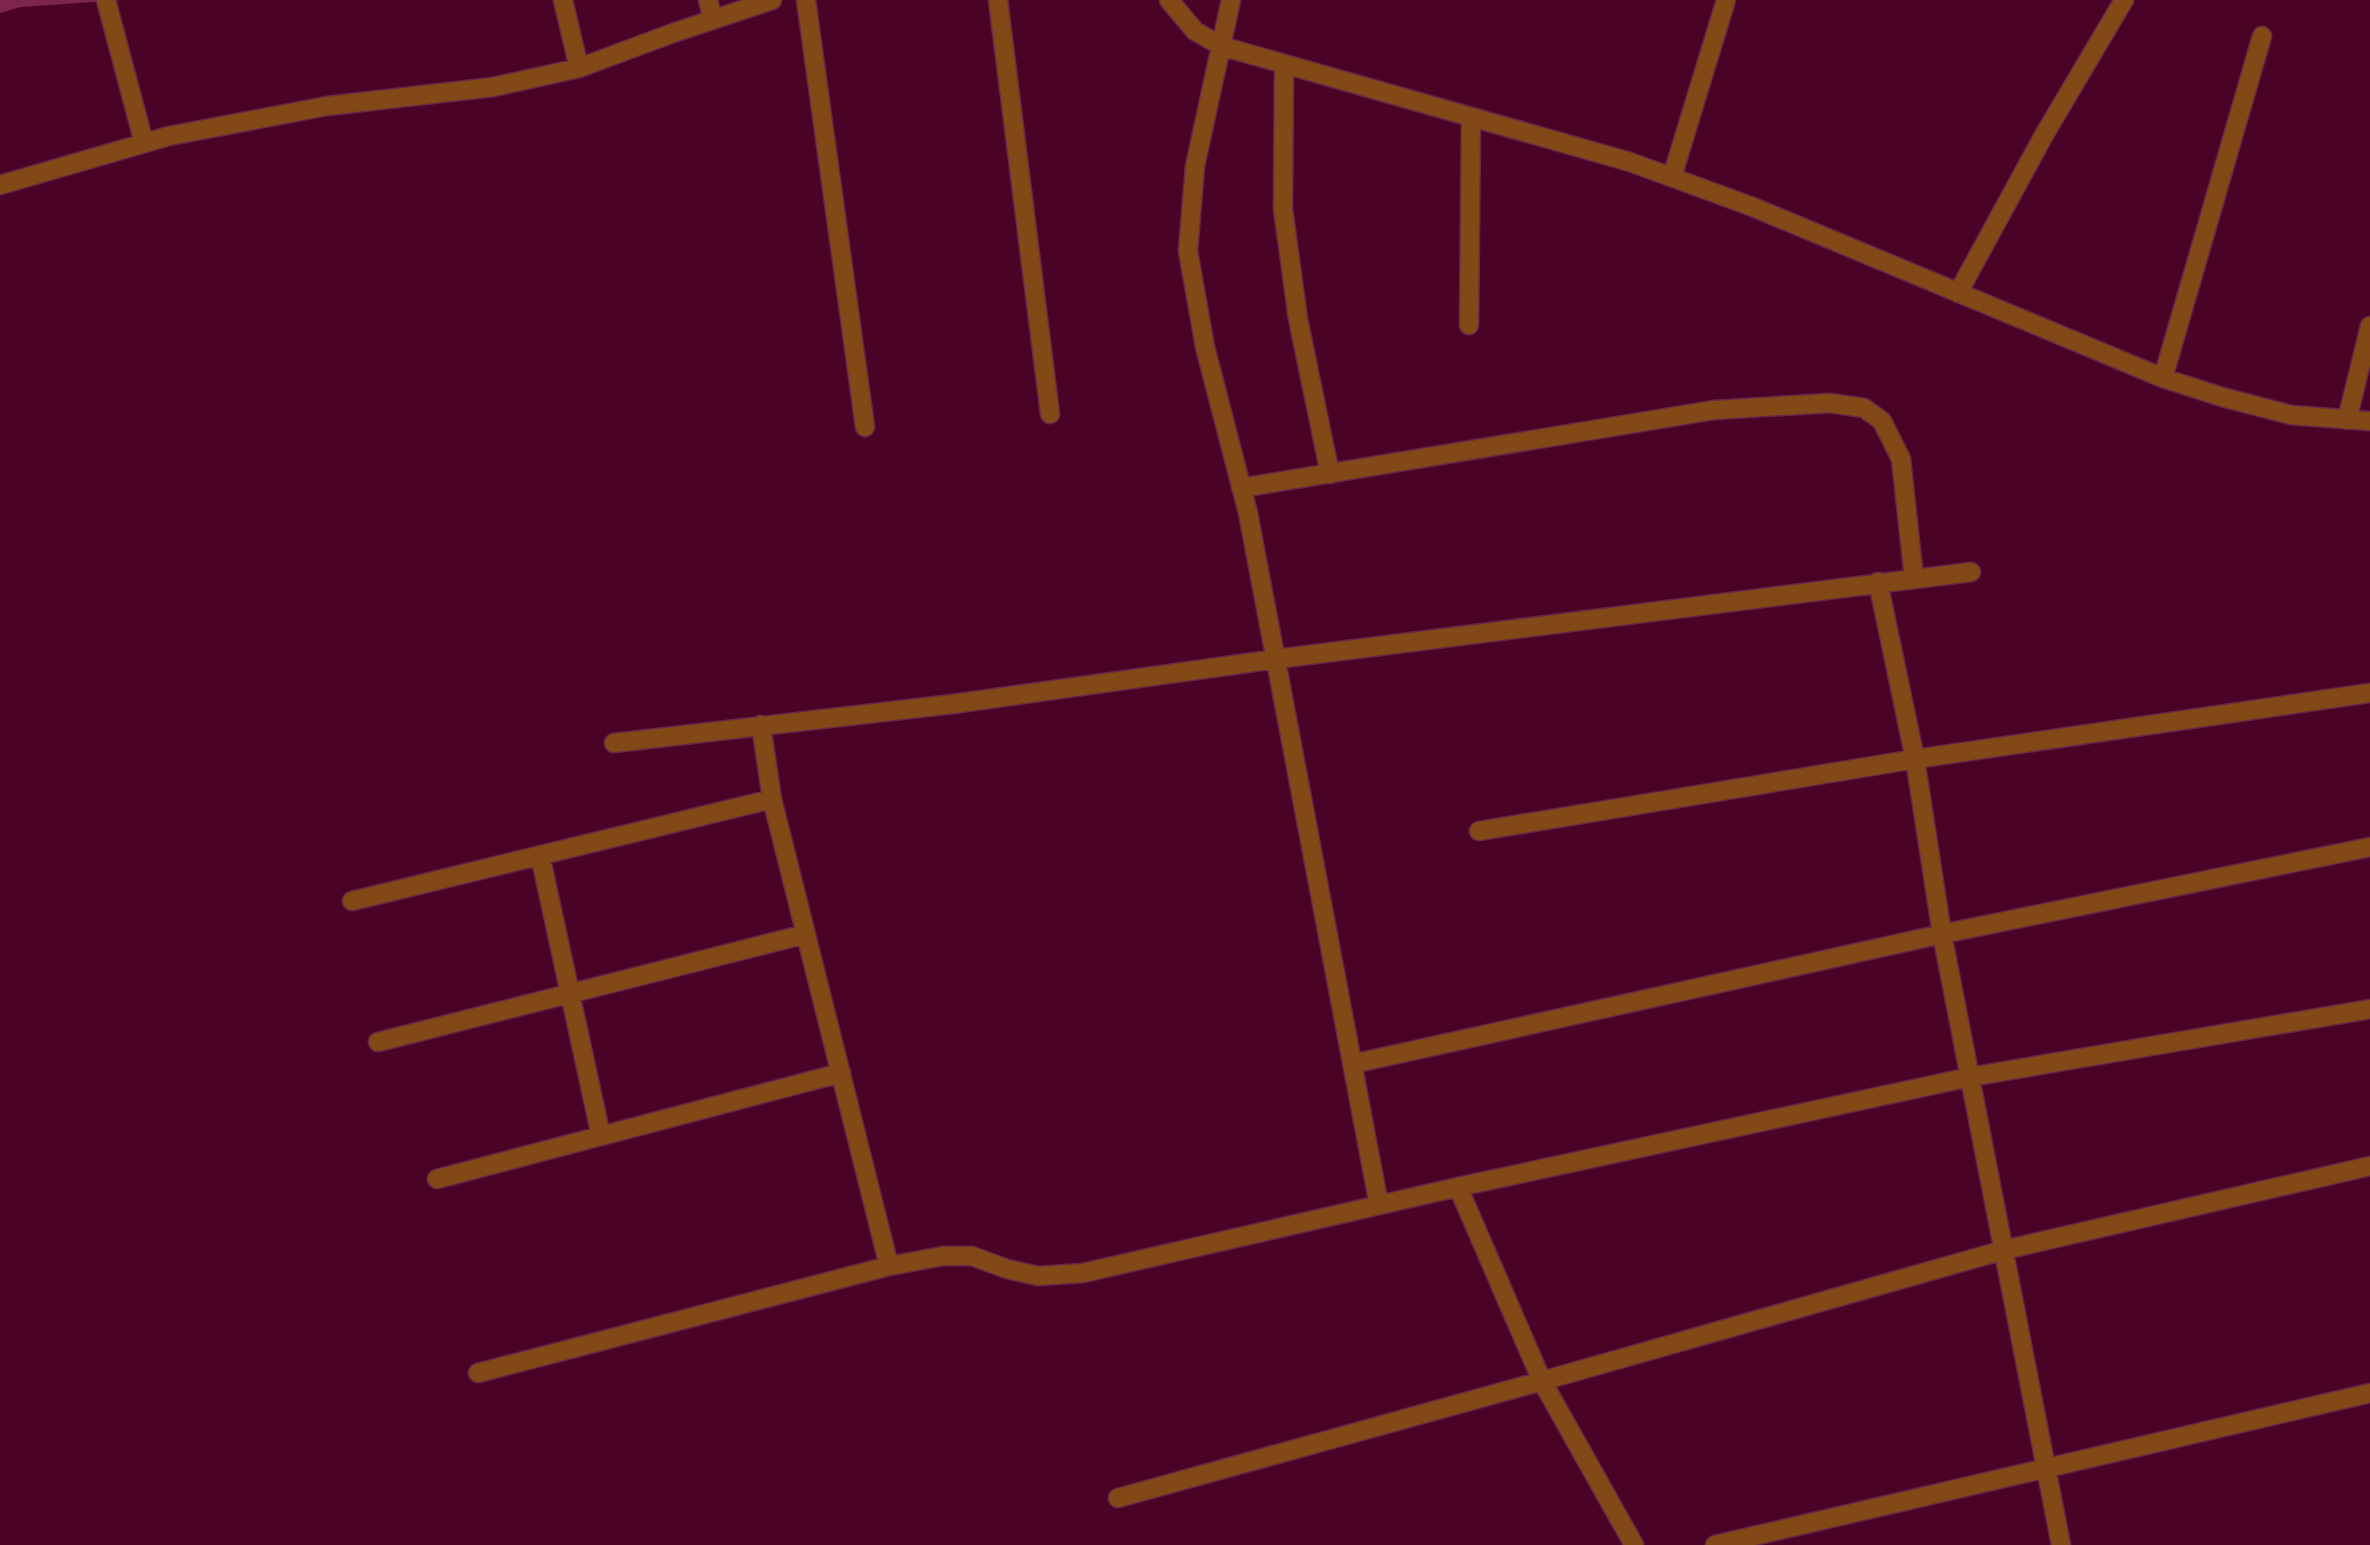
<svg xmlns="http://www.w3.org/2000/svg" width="2370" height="1545" font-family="'Golos Text',sans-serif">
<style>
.green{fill:#7d254c}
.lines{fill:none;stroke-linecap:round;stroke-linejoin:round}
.street-casing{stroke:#662847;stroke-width:21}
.street{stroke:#824916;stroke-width:18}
</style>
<rect width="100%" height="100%" fill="#4a0327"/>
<path class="green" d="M0 0H122L21 7 0 13Z"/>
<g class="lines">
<g class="street-casing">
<path id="street" d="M106 0 144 143
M563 0 579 68
M708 0 713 19
M806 0 865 427
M998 0 1050 414
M1169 0 1195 31 1221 46 1630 162 1753 207 2163 378 2222 397 2291 415 2370 421
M1231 0 1195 166 1188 251 1205 347 1248 513 1379 1205
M1284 64 1283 209 1298 319 1330 474
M1672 177 1726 0
M0 185 169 136 327 106 493 87 579 68 673 33 772 0
M1958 293 2044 135 2124 0
M1469 325 1471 117
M2163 378 2262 36
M2347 420 2370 326
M1241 488 1714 410 1830 403 1864 408 1882 421 1901 459 1914 578
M1878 582 1915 759 1942 934 2061 1545
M761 725 772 799 889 1266
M614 743 953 704 1276 659 1971 572
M1479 831 1915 759 2370 693
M540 855 601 1136
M352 901 772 799
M378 1042 806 934
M1352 1064 1942 934 2370 847
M437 1179 841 1073
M1458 1187 1542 1381 1634 1545
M478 1373 889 1266 943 1256H972L1007 1269 1038 1276 1083 1273 1458 1187 1970 1077 2370 1009
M1118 1498 1542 1381 2004 1250 2370 1166
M1715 1545 2370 1393"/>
</g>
<use href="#street" class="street"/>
</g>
</svg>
